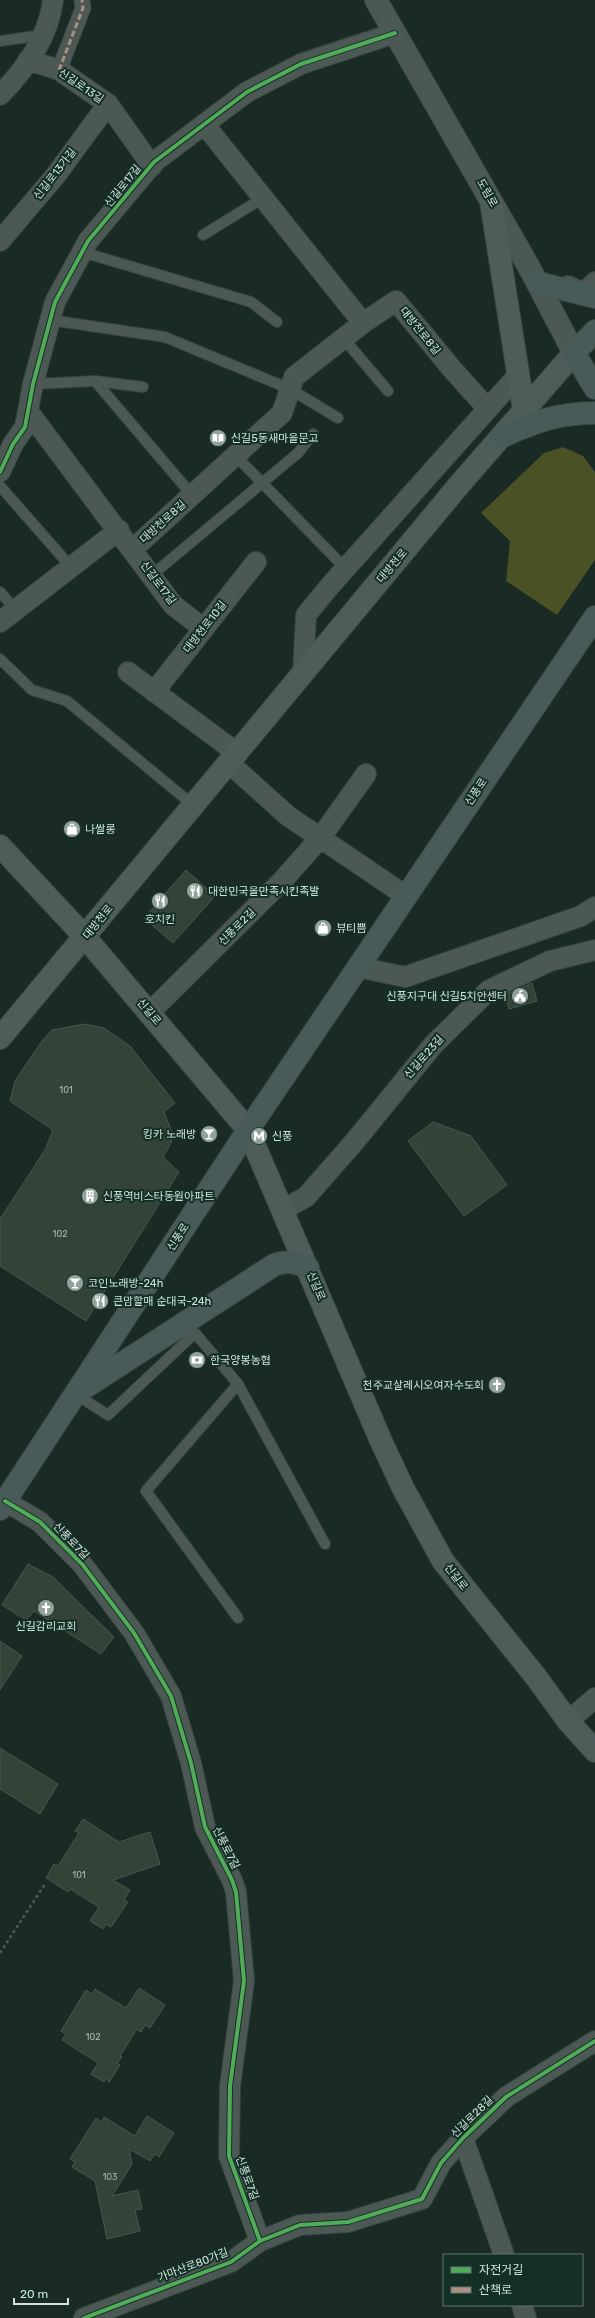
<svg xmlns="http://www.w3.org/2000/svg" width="595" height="2318" font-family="Rubik,'Noto Sans KR',sans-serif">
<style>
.park{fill:#4a5225}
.building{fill:#334337;stroke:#4a554e}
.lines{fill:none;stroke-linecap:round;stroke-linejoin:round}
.service-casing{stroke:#37443e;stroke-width:12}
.pedestrian-casing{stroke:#37443e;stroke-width:17}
.minor-casing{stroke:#37443e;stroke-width:22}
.tertiary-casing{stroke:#37443e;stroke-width:24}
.secondary-casing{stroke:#37443e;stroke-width:24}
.primary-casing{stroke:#37443e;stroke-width:24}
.path{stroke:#515b57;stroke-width:2.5;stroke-dasharray:3 3;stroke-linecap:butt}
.service{stroke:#4c5854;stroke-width:10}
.pedestrian{stroke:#4c5854;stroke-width:15}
.minor{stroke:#4c5854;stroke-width:20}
.tertiary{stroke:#4c5854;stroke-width:22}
.secondary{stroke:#4e5d59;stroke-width:22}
.primary{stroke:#495b58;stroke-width:22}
.quiet{stroke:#ac8f84;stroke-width:3;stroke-dasharray:6 3;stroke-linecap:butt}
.cycleway-casing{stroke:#143026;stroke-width:6}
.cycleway{stroke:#51ab58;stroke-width:4}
.labels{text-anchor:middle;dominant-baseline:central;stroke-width:4;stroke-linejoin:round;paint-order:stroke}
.number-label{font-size:9px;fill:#aabab2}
.street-label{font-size:11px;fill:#d2e2db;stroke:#143026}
.poi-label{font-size:11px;fill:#d2e2db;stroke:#143026;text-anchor:start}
</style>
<rect width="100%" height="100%" fill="#1a2a24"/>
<path class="park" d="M563 447 583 456 595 472V560L557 615 506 581 510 541 481 513 544 453Z"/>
<path class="building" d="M186 870 215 896 173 943 144 918Z
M532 983 537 1001 509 1009 505 995Z
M85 1024 104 1028 130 1046 175 1103 164 1112 173 1135 171 1143 163 1157 179 1172 86 1321 0 1266V1219L45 1150 53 1130 10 1101 15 1081 42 1041 52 1030Z
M433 1122 471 1136 507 1185 464 1216 408 1141Z
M28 1564 53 1577 114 1637 101 1654 34 1611 26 1620 2 1605Z
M0 1641 22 1656 0 1690Z
M0 1748 58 1784 40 1814 0 1789Z
M83 1819 119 1842 150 1832 160 1864 113 1880 130 1890 124 1900 128 1902 111 1927 106 1924 103 1929 90 1921 99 1907 70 1889 68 1892 46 1878 54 1864 58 1866 79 1833 75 1831Z
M139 1988 165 2005 150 2028 145 2025 141 2032 137 2029 120 2056 122 2057 117 2063 120 2065 109 2082 106 2079 104 2082 91 2074 98 2063 62 2040 66 2034 61 2031 86 1990 92 1994 95 1989 126 2008Z
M147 2116 174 2133 159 2157 155 2154 150 2161 129 2149 132 2164 112 2196 138 2190 142 2209 135 2210 140 2231 107 2239 95 2181 72 2167 75 2162 70 2159 96 2118 102 2122 104 2117 135 2136Z"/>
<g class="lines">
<g class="service-casing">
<path id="service" d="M0 41 43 35
M203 235 263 198
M82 252 251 302 277 322
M50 320 165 337 290 389 338 418
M343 338 388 391
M95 381 192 495
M33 384 95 381 143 387
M235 455 345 568
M0 486 71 567
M152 575 298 453 313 434
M0 592 16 610
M0 659 32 690 67 701 193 805
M75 1394 108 1415 195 1333 238 1384
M238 1618 146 1491 238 1384 325 1544"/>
</g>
<g class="pedestrian-casing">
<path id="pedestrian" d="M59 70 83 8 82 0"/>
</g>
<g class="minor-casing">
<path id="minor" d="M28 60 59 70 108 104 152 166
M0 95C25 70 49 36 53 0
M204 124 363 323
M0 241 56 175 108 104
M568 286 579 291H586L595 282
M28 411 173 605 204 629
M0 472 13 444 25 427 33 384 55 302 88 241 154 162 247 92 301 64 395 33
M133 549 282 413 294 377 363 323 396 301 452 369 488 409
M0 622 119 530
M128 672 237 753
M303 674 306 615 329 587 518 375
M154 692 256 562
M229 763 288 816 406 896
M358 967 405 977 581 916 595 907
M149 1013 282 881 321 837 366 774
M284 1209 306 1197 355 1141 434 1044 489 990 550 961 595 950
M5 1501 40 1522 82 1564 134 1633 171 1696 191 1763 205 1827 232 1880 236 1892 244 1981 230 2086 229 2156 260 2241
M568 1721 595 1698
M463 2138 504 2255
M522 2305 526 2318
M84 2318 231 2262 260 2241 300 2225 348 2222 422 2199 441 2163 463 2138 506 2097 595 2041"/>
</g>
<g class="tertiary-casing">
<path id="tertiary" d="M376 0 530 269 574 353"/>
</g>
<g class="secondary-casing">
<path id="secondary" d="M491 202 524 411
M0 846 85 937 248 1130 381 1441 403 1488 443 1561 536 1677 568 1721 595 1751
M0 1038 459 485 574 353"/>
</g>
<g class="primary-casing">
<path id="primary" d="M538 283 595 297
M595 331 574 353 595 388
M501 437C534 422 558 413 595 413
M81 1390 274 1265C286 1260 296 1262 308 1268
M0 1509 248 1130 595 617"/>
</g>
<path class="path" d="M0 1953 45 1884"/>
<use href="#service" class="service"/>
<use href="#pedestrian" class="pedestrian"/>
<use href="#minor" class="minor"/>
<use href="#tertiary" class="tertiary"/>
<use href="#secondary" class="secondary"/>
<use href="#primary" class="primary"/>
<path class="quiet" d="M59 70 83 8 82 0"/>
<g class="cycleway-casing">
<path id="cycleway" d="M0 472 13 444 25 427 33 384 55 302 88 241 154 162 247 92 301 64 395 33
M5 1501 40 1522 82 1564 134 1633 171 1696 191 1763 205 1827 232 1880 236 1892 244 1981 230 2086 229 2156 260 2241
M84 2318 231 2262 260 2241 300 2225 348 2222 422 2199 441 2163 463 2138 506 2097 595 2041"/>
</g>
<use href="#cycleway" class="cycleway"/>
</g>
<defs>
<g id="library-disc" transform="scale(0.9)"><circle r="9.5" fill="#92a29b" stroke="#143026"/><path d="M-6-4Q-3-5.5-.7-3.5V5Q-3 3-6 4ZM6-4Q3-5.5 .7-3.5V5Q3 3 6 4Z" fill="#fff"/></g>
<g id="shop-disc" transform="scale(0.9)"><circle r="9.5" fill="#92a29b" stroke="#143026"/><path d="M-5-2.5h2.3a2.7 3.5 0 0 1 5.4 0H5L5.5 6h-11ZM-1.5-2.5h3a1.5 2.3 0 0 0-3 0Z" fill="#fff"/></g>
<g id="restaurant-disc" transform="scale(0.9)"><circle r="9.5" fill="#92a29b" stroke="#143026"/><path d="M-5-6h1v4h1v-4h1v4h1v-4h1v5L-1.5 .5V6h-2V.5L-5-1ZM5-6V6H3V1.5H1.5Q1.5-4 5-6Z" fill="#fff"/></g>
<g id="civic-disc" transform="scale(0.9)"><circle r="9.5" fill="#92a29b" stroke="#143026"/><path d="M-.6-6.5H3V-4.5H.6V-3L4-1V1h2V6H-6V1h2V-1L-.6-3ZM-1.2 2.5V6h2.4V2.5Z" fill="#fff"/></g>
<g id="bar-disc" transform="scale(0.9)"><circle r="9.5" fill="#92a29b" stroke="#143026"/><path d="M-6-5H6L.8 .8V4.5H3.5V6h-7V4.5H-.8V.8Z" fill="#fff"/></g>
<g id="metro-disc" transform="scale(0.9)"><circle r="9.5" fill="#92a29b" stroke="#143026"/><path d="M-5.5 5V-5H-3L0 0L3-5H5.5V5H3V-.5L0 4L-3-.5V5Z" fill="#fff"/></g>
<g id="building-disc" transform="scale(0.9)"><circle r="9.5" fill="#92a29b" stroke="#143026"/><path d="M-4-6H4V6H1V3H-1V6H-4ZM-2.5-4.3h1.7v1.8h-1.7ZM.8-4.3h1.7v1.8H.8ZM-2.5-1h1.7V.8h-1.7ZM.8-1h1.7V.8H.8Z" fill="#fff"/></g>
<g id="bank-disc" transform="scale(0.9)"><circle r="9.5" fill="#92a29b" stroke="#143026"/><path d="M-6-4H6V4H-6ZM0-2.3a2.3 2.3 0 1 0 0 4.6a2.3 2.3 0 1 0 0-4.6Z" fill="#fff"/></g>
<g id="church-disc" transform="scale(0.9)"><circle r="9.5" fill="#92a29b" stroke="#143026"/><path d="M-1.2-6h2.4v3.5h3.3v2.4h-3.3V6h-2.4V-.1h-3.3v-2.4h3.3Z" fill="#fff"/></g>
</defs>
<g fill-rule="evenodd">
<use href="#library-disc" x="218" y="438"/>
<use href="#shop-disc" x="72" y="829"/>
<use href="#restaurant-disc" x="195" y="891"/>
<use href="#restaurant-disc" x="160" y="901"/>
<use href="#shop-disc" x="323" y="928"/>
<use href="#civic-disc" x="520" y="996"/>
<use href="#bar-disc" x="209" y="1134"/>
<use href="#metro-disc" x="259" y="1136"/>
<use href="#building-disc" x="90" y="1196"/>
<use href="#bar-disc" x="75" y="1283"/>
<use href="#restaurant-disc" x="100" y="1301"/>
<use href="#bank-disc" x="197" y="1360"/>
<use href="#church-disc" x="497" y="1385"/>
<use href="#church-disc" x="46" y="1608"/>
</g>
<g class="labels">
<g class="number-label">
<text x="66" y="1090">101</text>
<text x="60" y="1234">102</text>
<text x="79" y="1875">101</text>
<text x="93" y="2037">102</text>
<text x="110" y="2177">103</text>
</g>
<g class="street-label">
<text transform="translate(81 86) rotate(34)">신길로13길</text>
<text transform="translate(55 174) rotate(-52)">신길로13가길</text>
<text transform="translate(123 186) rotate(-51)">신길로17길</text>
<text transform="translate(487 193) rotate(60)">도림로</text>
<text transform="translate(420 331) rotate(51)">대방천로8길</text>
<text transform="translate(163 522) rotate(-42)">대방천로8길</text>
<text transform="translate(392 566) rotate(-50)">대방천로</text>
<text transform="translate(158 583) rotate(53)">신길로17길</text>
<text transform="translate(205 627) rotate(-52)">대방천로10길</text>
<text transform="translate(476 792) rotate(-56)">신풍로</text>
<text transform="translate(98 922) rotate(-51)">대방천로</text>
<text transform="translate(237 927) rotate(-45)">신풍로2길</text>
<text transform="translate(149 1012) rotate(50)">신길로</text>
<text transform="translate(424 1057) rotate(-49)">신길로23길</text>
<text transform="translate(178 1237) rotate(-57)">신풍로</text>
<text transform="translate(316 1286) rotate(67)">신길로</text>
<text transform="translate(71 1541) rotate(46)">신풍로7길</text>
<text transform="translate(456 1577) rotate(52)">신길로</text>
<text transform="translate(226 1848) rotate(63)">신풍로7길</text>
<text transform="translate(472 2117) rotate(-45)">신길로28길</text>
<text transform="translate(247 2178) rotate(70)">신풍로7길</text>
<text transform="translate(193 2265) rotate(-21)">가마산로80가길</text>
</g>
<g class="poi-label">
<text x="231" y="438">신길5동새마을문고</text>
<text x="85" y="829">나쌀롱</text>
<text x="208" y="891">대한민국을만족시킨족발</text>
<text x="160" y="919" text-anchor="middle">호치킨</text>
<text x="336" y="928">뷰티쁨</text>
<text x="507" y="996" text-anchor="end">신풍지구대 신길5치안센터</text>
<text x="196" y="1134" text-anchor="end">킹카 노래방</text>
<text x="272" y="1136">신풍</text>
<text x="103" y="1196">신풍역비스타동원아파트</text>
<text x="88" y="1283">코인노래방-24h</text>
<text x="113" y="1301">큰맘할매 순대국-24h</text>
<text x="210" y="1360">한국양봉농협</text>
<text x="484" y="1385" text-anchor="end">천주교살레시오여자수도회</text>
<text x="46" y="1626" text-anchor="middle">신길감리교회</text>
</g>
</g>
<rect x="443" y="2254" width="140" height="52" fill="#143026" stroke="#60776e"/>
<rect x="451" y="2267" width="20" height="6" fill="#51ab58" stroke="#60776e"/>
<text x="479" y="2274" font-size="12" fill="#d2e2db">자전거길</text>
<rect x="451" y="2287" width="20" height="6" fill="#ac8f84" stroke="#60776e"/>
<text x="479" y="2294" font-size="12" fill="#d2e2db">산책로</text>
<path d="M14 2298v6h54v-6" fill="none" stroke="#d2e2db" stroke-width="2"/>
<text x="20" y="2298" font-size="12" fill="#d2e2db" stroke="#143026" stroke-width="3" paint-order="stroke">20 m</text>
</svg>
